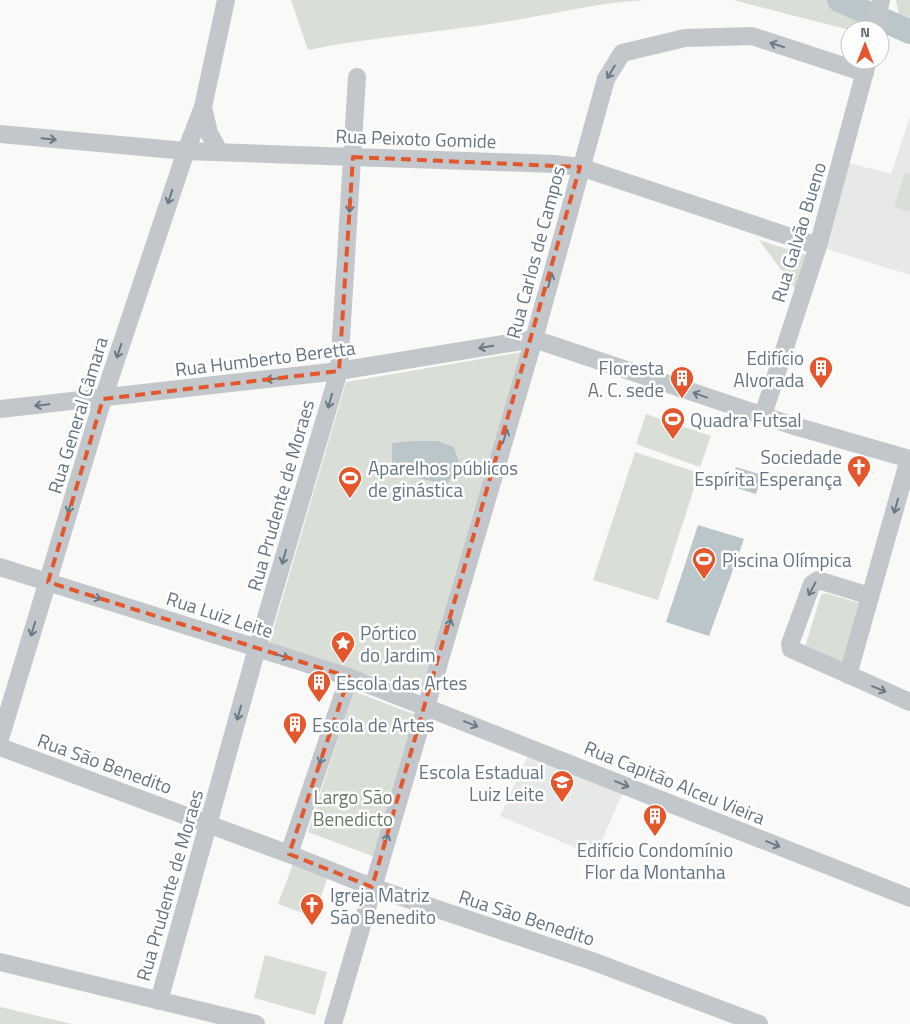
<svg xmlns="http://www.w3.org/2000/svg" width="910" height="1024" font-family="'Titillium Web',sans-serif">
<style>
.built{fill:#e7e8e8}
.green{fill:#d9ded6}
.water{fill:#bac6ca}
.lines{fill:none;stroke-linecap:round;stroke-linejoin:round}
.river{stroke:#bac6ca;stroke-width:24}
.minor{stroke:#c2c7cb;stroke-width:18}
.oneway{stroke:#697986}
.marked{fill:none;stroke:#e4572c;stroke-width:4;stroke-dasharray:10 6;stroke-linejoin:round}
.labels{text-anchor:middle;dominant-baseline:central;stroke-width:5;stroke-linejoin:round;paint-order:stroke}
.street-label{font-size:19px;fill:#647582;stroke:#fff}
.poi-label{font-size:19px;fill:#647582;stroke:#fff;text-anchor:start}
.park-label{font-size:19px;fill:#677a63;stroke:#fff}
</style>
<rect width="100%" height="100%" fill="#f9f9f7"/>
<path class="built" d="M910 116V275L818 246 842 161 891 174Z
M529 753 624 790 595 856 500 816Z"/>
<path class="green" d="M291 0H644C594 3 546 16 497 23 434 33 371 37 308 50Z
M733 0H867L861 30H850Z
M896 0H910V22L899 16Z
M905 173 910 174V212L894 207Z
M759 240 810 256 799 294Z
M522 352 422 691 269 644 346 382Z
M646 414 711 436 700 467 636 444Z
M635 452 699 473 658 600 593 580Z
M825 593 859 603 860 608 846 663 841 665 805 647 821 595Z
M353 691 416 715 375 857 308 832Z
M293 864 328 876 314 917 278 904Z
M265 955 327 972 315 1015 254 998Z
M0 1007 72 1024H0Z"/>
<path class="water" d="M413 441H438L454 447 460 465 447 484 417 478 392 463V443Z
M736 467 762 475 756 494 730 486Z
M698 525 744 539 709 636 666 622Z"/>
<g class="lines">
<path class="river" d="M839 0 910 32"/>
<path class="minor" d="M875 30 881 0
M0 134 186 151 555 164 580 167 818 246
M219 151 209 133 203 107 226 0
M0 409 339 371 534 339 791 425 910 459
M763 415 818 246 868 60
M0 567 349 677 910 898
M870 596 818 580 812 584 790 644 791 649 910 702
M848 675 909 459
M0 739 103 399 186 151 203 107
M0 747 289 854 372 887 592 961 759 1024
M289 854 349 677
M0 962 256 1024
M159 1001 257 648 339 371 357 77
M333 1024 534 339 606 79 622 53 685 38 752 36 865 73"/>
</g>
<defs><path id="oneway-shaft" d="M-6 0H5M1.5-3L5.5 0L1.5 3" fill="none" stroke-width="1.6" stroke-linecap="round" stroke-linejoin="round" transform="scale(1.25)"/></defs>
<g class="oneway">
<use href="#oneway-shaft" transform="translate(777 45) rotate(-162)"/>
<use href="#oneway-shaft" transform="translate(611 72) rotate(121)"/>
<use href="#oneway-shaft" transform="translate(49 139) rotate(6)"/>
<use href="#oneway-shaft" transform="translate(170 197) rotate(108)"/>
<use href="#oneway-shaft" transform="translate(350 205) rotate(94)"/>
<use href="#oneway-shaft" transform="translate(550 280) rotate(-75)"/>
<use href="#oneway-shaft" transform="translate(486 347) rotate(171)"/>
<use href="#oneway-shaft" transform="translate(119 351) rotate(108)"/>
<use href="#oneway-shaft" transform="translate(273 379) rotate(173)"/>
<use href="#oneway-shaft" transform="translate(700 395) rotate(-160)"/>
<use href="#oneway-shaft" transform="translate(330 401) rotate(106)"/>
<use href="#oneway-shaft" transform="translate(42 405) rotate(174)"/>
<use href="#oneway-shaft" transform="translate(505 436) rotate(-73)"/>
<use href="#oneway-shaft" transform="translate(70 506) rotate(107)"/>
<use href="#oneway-shaft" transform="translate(896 506) rotate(106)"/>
<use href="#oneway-shaft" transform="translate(284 557) rotate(106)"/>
<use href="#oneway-shaft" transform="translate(812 589) rotate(118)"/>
<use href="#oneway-shaft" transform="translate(94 597) rotate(18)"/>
<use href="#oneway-shaft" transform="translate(449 626) rotate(-73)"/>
<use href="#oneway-shaft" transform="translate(33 629) rotate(107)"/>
<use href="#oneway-shaft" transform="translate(282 656) rotate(18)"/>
<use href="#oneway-shaft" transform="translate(879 689) rotate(23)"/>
<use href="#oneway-shaft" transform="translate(239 713) rotate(106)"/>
<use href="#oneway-shaft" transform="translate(471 724) rotate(22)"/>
<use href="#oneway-shaft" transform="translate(322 757) rotate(109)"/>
<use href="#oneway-shaft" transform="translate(622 784) rotate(22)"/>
<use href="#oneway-shaft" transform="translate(386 841) rotate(-74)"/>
<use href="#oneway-shaft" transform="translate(773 844) rotate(22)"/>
</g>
<path class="marked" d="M353 157 580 167 372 887 289 854 349 677 48 582 103 399 339 371Z"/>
<defs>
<g id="building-pin" transform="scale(1.25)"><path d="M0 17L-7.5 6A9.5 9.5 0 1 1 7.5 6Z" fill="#e4572c" stroke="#fff"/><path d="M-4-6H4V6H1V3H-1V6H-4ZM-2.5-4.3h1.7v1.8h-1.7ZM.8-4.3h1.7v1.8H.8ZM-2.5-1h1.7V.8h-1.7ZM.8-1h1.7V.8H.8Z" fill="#fff"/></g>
<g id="stadium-pin" transform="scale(1.25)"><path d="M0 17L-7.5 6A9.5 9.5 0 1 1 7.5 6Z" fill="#e4572c" stroke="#fff"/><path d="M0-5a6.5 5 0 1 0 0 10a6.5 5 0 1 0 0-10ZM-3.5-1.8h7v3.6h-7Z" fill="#fff"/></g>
<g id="church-pin" transform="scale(1.25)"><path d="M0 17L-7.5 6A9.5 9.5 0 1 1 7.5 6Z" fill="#e4572c" stroke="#fff"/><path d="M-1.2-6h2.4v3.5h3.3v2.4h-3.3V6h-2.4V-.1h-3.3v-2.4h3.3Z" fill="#fff"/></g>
<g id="sight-pin" transform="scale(1.25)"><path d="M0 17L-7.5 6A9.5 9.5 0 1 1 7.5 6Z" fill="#e4572c" stroke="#fff"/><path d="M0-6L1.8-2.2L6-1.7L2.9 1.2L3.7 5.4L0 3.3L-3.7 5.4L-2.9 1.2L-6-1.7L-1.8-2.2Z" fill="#fff"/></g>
<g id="school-pin" transform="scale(1.25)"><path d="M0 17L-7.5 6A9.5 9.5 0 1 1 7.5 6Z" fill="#e4572c" stroke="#fff"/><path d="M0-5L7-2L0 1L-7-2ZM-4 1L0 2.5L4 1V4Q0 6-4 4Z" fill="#fff"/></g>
</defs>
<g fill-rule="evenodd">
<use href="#building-pin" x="821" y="368"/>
<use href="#building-pin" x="682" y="378"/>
<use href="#stadium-pin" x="673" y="419"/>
<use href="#church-pin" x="859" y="467"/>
<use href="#stadium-pin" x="350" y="478"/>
<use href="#stadium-pin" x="704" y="559"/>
<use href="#sight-pin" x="343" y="643"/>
<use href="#building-pin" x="319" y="682"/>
<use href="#building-pin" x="295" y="724"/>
<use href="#school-pin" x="562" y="782"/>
<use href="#building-pin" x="655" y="816"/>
<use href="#church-pin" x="312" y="905"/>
</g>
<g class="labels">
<g class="street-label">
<text transform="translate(416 138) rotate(2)">Rua Peixoto Gomide</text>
<text transform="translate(798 232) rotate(-73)">Rua Galvão Bueno</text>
<text transform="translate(535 252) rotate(-75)">Rua Carlos de Campos</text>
<text transform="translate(265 358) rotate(-7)">Rua Humberto Beretta</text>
<text transform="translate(77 415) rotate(-73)">Rua General Câmara</text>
<text transform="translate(280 495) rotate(-74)">Rua Prudente de Moraes</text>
<text transform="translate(220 614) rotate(18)">Rua Luiz Leite</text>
<text transform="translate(105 763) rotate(20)">Rua São Benedito</text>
<text transform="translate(675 782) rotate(22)">Rua Capitão Alceu Vieira</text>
<text transform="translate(169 885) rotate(-74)">Rua Prudente de Moraes</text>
<text transform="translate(527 917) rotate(18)">Rua São Benedito</text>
</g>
<g class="poi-label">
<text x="804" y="357" text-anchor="end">Edifício<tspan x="804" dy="22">Alvorada</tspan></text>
<text x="664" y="367" text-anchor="end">Floresta<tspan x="664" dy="22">A. C. sede</tspan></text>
<text x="690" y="419">Quadra Futsal</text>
<text x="842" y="456" text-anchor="end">Sociedade<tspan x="842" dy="22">Espírita Esperança</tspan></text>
<text x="368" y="467">Aparelhos públicos<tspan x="368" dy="22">de ginástica</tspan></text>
<text x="722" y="559">Piscina Olímpica</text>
<text x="360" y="632">Pórtico<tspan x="360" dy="22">do Jardim</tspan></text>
<text x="336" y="682">Escola das Artes</text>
<text x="312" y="724">Escola de Artes</text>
<text x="544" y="771" text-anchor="end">Escola Estadual<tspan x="544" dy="22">Luiz Leite</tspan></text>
<text x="655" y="849" text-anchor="middle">Edifício Condomínio<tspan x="655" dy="22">Flor da Montanha</tspan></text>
<text x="330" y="894">Igreja Matriz<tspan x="330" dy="22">São Benedito</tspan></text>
</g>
<g class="park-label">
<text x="353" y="796">Largo São<tspan x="353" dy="22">Benedicto</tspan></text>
</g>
</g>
<g transform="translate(865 45)"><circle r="24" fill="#ffffff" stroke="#c1c8cd"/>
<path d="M0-4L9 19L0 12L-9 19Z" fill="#e4572c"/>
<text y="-8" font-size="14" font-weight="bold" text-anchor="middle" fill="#647582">N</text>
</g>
</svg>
